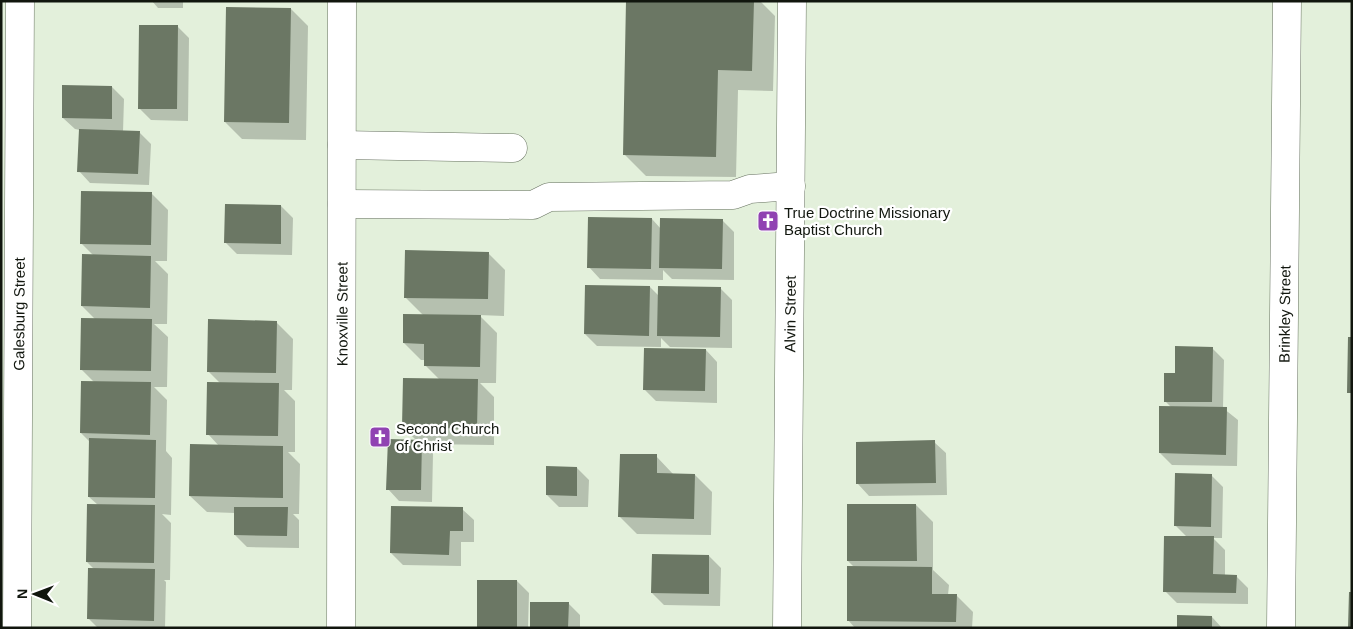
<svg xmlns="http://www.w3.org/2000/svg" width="1353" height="629" font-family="Helvetica,sans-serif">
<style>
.shadow{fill:#0003}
.building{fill:#6b7764}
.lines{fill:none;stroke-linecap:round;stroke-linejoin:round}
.minor-casing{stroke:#677260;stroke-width:29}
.minor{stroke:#fff;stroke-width:28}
.labels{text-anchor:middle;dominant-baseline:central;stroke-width:4.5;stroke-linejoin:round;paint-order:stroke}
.poi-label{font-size:15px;fill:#11160e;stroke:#fff;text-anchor:start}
.street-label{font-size:15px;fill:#11160e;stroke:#fff}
</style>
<rect width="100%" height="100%" fill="#e3f0db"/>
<path class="shadow" d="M152 1H183V8H158Z
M627 1H760L775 16 773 91 738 90 736 177 646 176 625 155Z
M291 9 308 26 306 140 242 139 225 122Z
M177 26 189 38 188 121 151 120 139 108Z
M112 87 124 99 123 132H139L151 144 149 185 90 183 79 171 80 130 75 129 63 118Z
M151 193 168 210 167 261H155L168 274 167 324H154L168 337 167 387H154L167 400 166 451 172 458 171 515 162 514 171 523 170 580H164L166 582 165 628H98L89 619 94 569 87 562 98 505 89 497 90 442 81 433 94 382 81 369 96 320 82 306 94 256 81 243Z
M281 206 293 218 292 255 237 254 225 242Z
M652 219 661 229 723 221 734 232V280L672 279 663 270V280L600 279 589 267Z
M488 253 505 270 504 316 479 315 497 333 496 383H480L494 397V445L424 444 433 453 432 502 399 501 388 489 417 441 403 427 440 380 425 365V360H421L404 343 423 315 405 297Z
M650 287 659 296 721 289 732 300V348L670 347 661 338V347L597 346 585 334Z
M276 322 293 339 292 390H284L295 401V452H288L300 464 299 514H293L299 520V548L247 547 235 535V513L207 512 190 496 219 446 208 434 220 383 209 372Z
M1212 348 1224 360 1223 408 1238 420 1237 466 1172 465 1160 453 1171 407 1165 401Z
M706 350 717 362V403L656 401 645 390Z
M934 442 946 453 947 495 869 496 858 484Z
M656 456 673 474 695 475 712 492 711 535 637 534 620 517Z
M577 468 589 480 588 507H559L547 495Z
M1211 475 1223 487 1222 538H1213L1225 550V576H1236L1248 588V604L1177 603 1165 591 1187 537 1176 526Z
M916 505 933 522V570L949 585 948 595H956L973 612 972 628H855L848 620 855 568 848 561Z
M462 509 474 520V542H461V566L403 565 391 553Z
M709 556 721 568 720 606 664 605 652 593Z
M517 581 529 593 528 628H478Z
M568 603 580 615V628H531Z
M1212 617 1222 628H1178Z"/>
<path class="building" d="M626 1H754L752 71 718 70 716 157 623 155Z
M226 7 291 8 289 123 224 122Z
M139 25H178L177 109H138Z
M62 85 112 86V119L62 118Z
M79 129 140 131 138 174 77 172Z
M81 191 152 192 151 245 80 244Z
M225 204 281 205V244L224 243Z
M588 217 652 218 651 269 587 268Z
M660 218 723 219 722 269 659 268Z
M405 250 489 252 488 299 404 298Z
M82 254 151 256 150 308 81 306Z
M585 285 650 286 649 336 584 334Z
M658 286 721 287 720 337 657 336Z
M403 314 481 315 480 367 424 366V344L403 343Z
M81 318 152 319 151 371 80 370Z
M208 319 277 321 276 373 207 372Z
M1348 337H1352V393H1347Z
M1175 346 1213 347 1212 402H1164V373H1175Z
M644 348 706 349 705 391 643 390Z
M403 378 478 379 477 429 402 427Z
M81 381 151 382 150 435 80 433Z
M207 382 279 383 278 436 206 435Z
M1159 406 1227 407 1226 455 1159 453Z
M89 438 156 440 155 498 88 497Z
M388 439 422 440 421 490H386Z
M935 440 936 483 856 484V442Z
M190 444 283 446V498L189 496Z
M620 454H657V473L695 474 694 519 618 517Z
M546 466 577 467V496L546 495Z
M1175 473 1212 474 1211 527 1174 526Z
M87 504 155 505 154 563 86 562Z
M847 504H916L917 561H847Z
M391 506 463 507V531H450L449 555 390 553Z
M234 507H288L287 536 234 535Z
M1164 536H1214L1213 574 1237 575 1236 593 1163 592Z
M652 554 709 555V594L651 593Z
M847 566 932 567V594H957L956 622 847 621Z
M88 568 155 569 154 621 87 619Z
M477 580H517V628H477Z
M1349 592H1352V628H1348Z
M530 602H569L568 628H530Z
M1177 615 1212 616V628H1177Z"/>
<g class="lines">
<g class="minor-casing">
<g id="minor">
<path d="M342 145 513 148"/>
<path d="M342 204 533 205 549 197 733 195 750 189 791 186"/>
<path id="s1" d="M17 628 20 1"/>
<path id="s2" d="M341 628 342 1"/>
<path id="s3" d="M787 628 792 1"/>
<path id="s4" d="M1281 628 1287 1"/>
</g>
</g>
<use href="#minor" class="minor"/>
</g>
<defs>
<g id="church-square" transform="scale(1.125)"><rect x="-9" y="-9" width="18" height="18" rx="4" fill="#9042b2" stroke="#fff"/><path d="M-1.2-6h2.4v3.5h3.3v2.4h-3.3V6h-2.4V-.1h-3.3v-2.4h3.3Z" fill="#fff"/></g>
</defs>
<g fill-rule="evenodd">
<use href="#church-square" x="768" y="221"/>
<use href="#church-square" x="380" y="437"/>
</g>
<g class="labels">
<g class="poi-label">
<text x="784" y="212">True Doctrine Missionary<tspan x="784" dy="17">Baptist Church</tspan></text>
<text x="396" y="428">Second Church<tspan x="396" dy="17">of Christ</tspan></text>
</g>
<g class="street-label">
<text stroke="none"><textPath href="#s1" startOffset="314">Galesburg Street</textPath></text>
<text stroke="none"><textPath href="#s2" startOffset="314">Knoxville Street</textPath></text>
<text stroke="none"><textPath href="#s4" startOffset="314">Brinkley Street</textPath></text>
<text stroke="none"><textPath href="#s3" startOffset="314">Alvin Street</textPath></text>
</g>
</g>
<rect width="1353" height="629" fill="none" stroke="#11160e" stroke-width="5"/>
<g transform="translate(35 594) rotate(271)" stroke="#ffffff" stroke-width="4" paint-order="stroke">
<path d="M0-4L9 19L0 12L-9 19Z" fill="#11160e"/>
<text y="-8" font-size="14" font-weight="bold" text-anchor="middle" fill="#11160e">N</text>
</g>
</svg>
